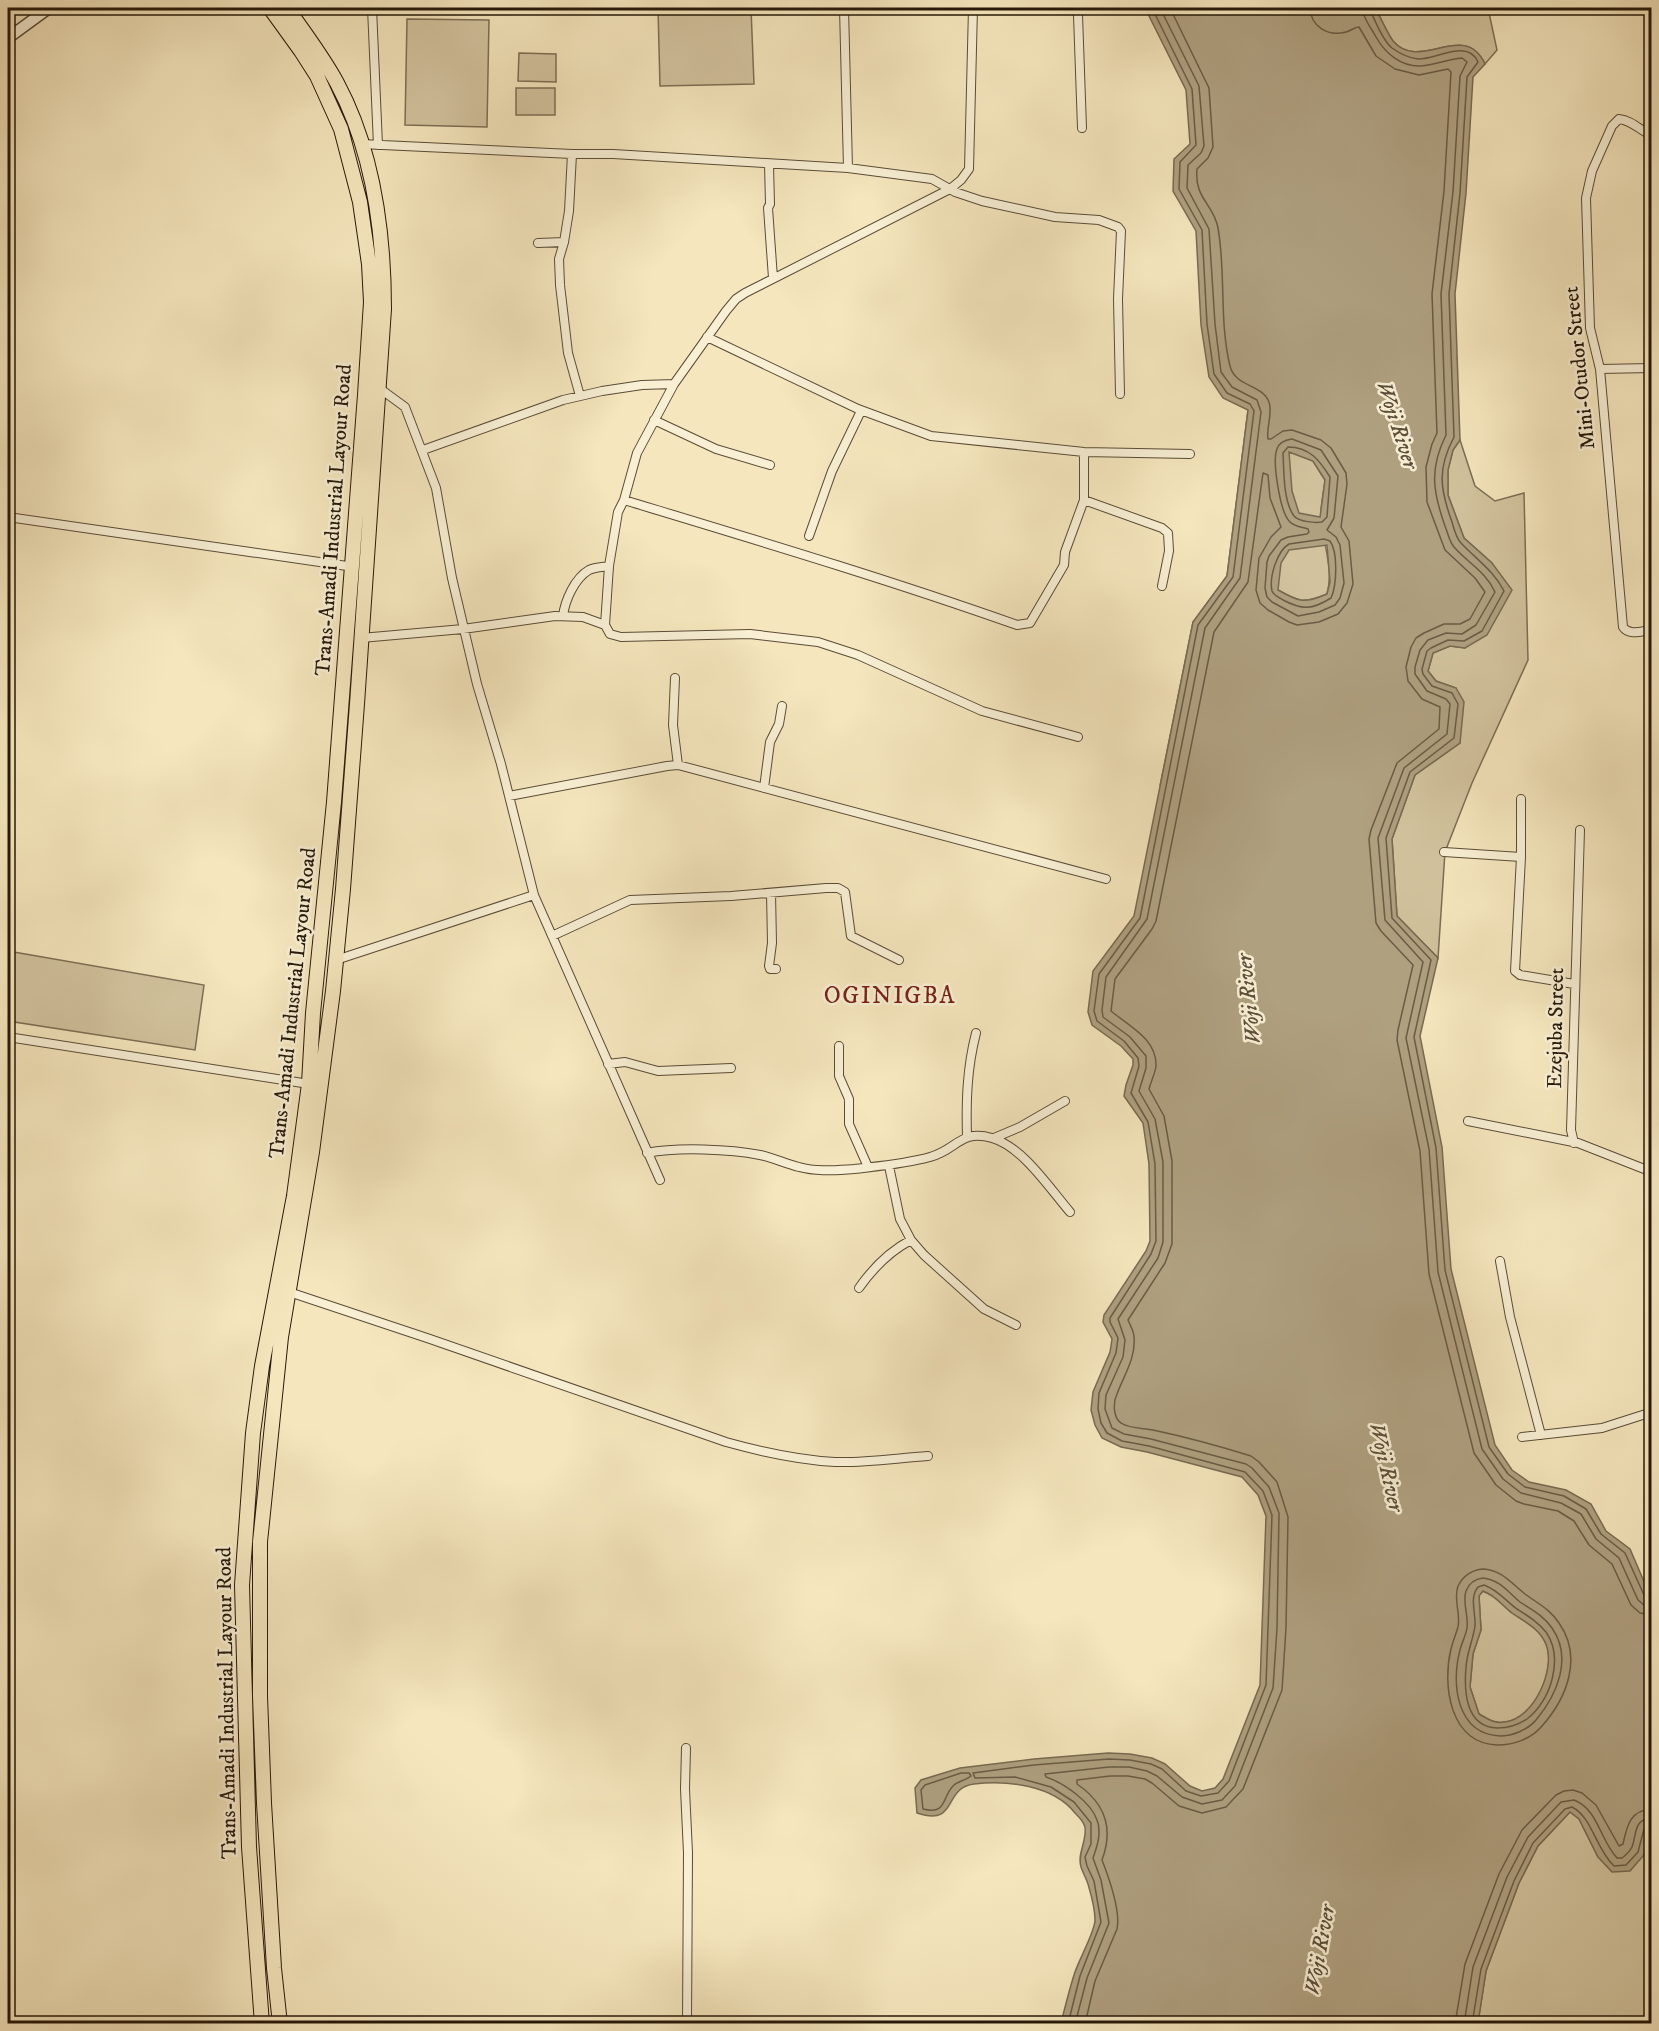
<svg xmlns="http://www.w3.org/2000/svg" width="1659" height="2031" font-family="'IM FELL DW Pica',serif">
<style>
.green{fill:#d2c39e;stroke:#7c6e54;stroke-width:1.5}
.water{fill:#afa080;stroke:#786a50;stroke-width:1.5;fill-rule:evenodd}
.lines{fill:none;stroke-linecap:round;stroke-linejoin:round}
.shore{stroke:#6a5c44;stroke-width:1.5}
.minor-casing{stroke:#5a4c36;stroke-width:10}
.tertiary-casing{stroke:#5a4c36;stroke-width:13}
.primary-casing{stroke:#261809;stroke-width:16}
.minor{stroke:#f8efd4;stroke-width:8}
.tertiary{stroke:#f8efd4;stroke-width:10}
.primary{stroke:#f5e6bd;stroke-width:14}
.labels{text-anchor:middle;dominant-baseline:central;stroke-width:5;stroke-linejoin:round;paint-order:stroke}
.street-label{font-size:21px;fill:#261809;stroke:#f8efd4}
.water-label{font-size:22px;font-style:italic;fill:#5d4e39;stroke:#f8efd4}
.quarter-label{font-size:24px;letter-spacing:1.5px;fill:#7a1f14;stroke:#f8efd4}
</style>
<rect width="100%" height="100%" fill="#f5e6bd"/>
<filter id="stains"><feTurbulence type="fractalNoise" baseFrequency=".00333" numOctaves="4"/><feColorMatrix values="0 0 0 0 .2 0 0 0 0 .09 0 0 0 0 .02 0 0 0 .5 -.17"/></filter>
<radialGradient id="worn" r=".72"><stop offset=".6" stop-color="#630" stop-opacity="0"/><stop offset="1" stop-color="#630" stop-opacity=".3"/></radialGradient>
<path class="green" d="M658 8H751L754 84 660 86Z
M1375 8H1488L1497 50 1485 64C1464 19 1420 73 1393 41 1386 31 1381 18 1375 8Z
M407 19 489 20 487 127 405 125Z
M519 53 556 54V82L518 81Z
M516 88H555V115H516Z
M1248 410 1289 451 1313 461 1325 480C1324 492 1320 506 1321 518 1323 544 1334 569 1327 594 1303 604 1299 602 1278 590L1160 786 1193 622 1227 576Z
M1460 440 1475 486 1495 501 1524 493 1528 660 1472 783 1445 852 1438 958 1397 916 1392 839 1415 775 1460 743 1456 688 1436 681 1428 671 1433 653 1450 646 1465 648 1492 563 1464 538 1448 495V470L1453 450Z
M8 951 204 985 195 1050 8 1021Z
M1482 1591C1495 1595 1502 1605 1512 1613 1525 1622 1539 1628 1546 1644 1557 1669 1534 1719 1505 1722 1494 1724 1488 1719 1479 1714L1470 1687 1473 1654 1481 1630 1479 1595Z
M1570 1812 1579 1819 1598 1857 1644 1855 1651 1819V2014L1636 2024 1478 2022 1486 1971 1519 1883 1538 1846Z"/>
<path class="water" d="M1145 8H1315L1337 11 1375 8C1381 18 1386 31 1393 41 1420 73 1464 19 1485 64L1473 77 1466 193 1455 294 1460 440 1453 450 1448 470V495L1464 538 1492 563 1512 590 1487 635 1465 648 1450 646 1433 653 1428 671 1436 681 1456 688 1464 702 1460 743 1415 775 1392 839 1397 916 1438 958 1420 1036 1442 1147 1451 1269 1495 1445 1512 1470 1529 1482 1566 1490 1591 1504 1606 1531 1630 1549 1651 1598 1652 1819 1644 1855 1630 1871 1612 1872 1598 1857 1579 1819 1570 1812 1538 1846 1519 1883 1486 1971 1478 2023H1061C1065 2007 1069 1991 1074 1975 1078 1961 1095 1932 1095 1920 1095 1909 1091 1894 1088 1884 1086 1878 1083 1873 1081 1867 1077 1853 1087 1842 1085 1827 1084 1822 1079 1817 1075 1813 1053 1785 1007 1780 974 1784 942 1788 959 1827 917 1813L915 1788 921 1780 960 1768 1034 1759 1108 1753 1130 1754 1152 1758 1165 1764 1190 1786 1202 1791 1215 1788 1223 1779 1260 1685 1266 1516 1258 1495 1242 1477 1147 1452 1121 1447 1102 1438 1095 1425 1091 1410 1093 1392 1110 1352 1112 1339 1103 1322 1104 1315 1146 1251 1150 1241 1149 1164 1143 1123 1124 1096 1126 1085 1133 1065V1059L1121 1046 1092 1025 1088 1012 1093 971 1134 916 1193 622 1227 576 1248 410 1223 398 1209 377 1201 325 1196 231 1173 191 1174 159 1190 144 1186 90ZM1289 452 1313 461 1325 480 1320 517 1299 513 1292 491ZM1327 545 1330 582 1327 594C1304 604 1299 602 1278 590L1281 563 1289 550ZM1483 1591C1495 1595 1502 1605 1512 1613 1525 1622 1539 1628 1546 1644 1556 1669 1534 1719 1505 1722 1494 1724 1488 1719 1479 1714L1470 1687 1473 1654 1481 1630 1479 1596Z"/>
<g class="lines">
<path class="shore" d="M1310 8C1311 26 1327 37 1346 32 1351 31 1354 27 1359 27L1376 56 1395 69 1419 75 1448 69 1451 72 1444 191 1432 294 1437 433 1432 444 1426 467 1427 502 1445 550 1475 578 1485 592 1470 619 1460 624H1444L1424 633 1416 638 1411 647 1406 667 1408 681 1422 699 1440 707 1439 729 1397 763 1371 830 1369 839 1376 923 1381 931 1413 965 1398 1030 1397 1040 1420 1151 1429 1274 1474 1453 1496 1485 1516 1501 1524 1504 1558 1511 1574 1521 1589 1545 1612 1564 1631 1605 1640 1613 1652 1615
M1362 8C1363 18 1371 28 1376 37 1385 53 1401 67 1421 66 1435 65 1448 59 1462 58L1467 62 1460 76 1453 192 1441 294 1446 435C1429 469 1433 492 1445 526 1448 533 1449 541 1454 547 1468 563 1486 572 1495 592L1476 625 1462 634 1446 633 1428 640 1420 650 1415 667V674L1427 691 1446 699 1450 704 1447 734 1404 768 1378 838 1385 920 1423 962 1406 1038 1429 1149 1438 1272 1482 1449 1503 1479 1521 1493 1561 1503 1581 1514 1596 1539 1619 1558 1638 1600 1644 1605 1652 1606
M1370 8 1371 12C1376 23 1383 41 1392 48 1399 53 1409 58 1418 59 1435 60 1468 38 1478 62L1467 77 1460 193 1449 294 1454 437C1437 469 1440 489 1452 522 1454 529 1456 538 1461 543 1476 559 1494 571 1504 591L1482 631 1464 641 1448 640 1431 648 1427 651 1422 669 1423 674 1432 686 1452 693 1458 704 1454 738 1410 772 1386 838 1392 918 1431 960 1414 1037 1436 1148 1445 1270 1489 1447 1508 1474 1525 1487 1564 1496 1586 1509 1601 1534 1625 1553 1644 1595 1652 1598
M1292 439 1321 450 1338 476 1334 518 1327 530 1336 537 1340 545 1344 583 1340 598 1335 605 1319 612 1298 616 1272 602 1267 597 1265 588 1267 562 1269 556 1281 540 1288 537 1307 534 1309 532 1308 529C1302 527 1295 527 1290 522 1280 513 1272 461 1277 449 1279 442 1285 440 1292 439Z
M1288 447C1310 447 1320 461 1330 477L1327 517 1322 522C1316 523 1299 522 1294 516 1283 501 1284 471 1283 453Z
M1324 539 1330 541C1338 552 1337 585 1331 598 1312 610 1302 610 1283 600 1279 597 1274 596 1272 591 1269 577 1277 551 1289 544Z
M1483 1569C1502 1570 1511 1583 1525 1594 1537 1603 1550 1609 1559 1623 1583 1657 1567 1698 1542 1726 1531 1739 1514 1745 1497 1745 1450 1743 1442 1686 1451 1649 1453 1641 1456 1634 1458 1627 1461 1614 1453 1599 1458 1586 1463 1576 1472 1570 1483 1569Z
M1483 1578C1500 1580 1508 1592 1520 1602 1532 1610 1544 1616 1552 1628 1573 1658 1557 1695 1536 1720 1528 1730 1512 1736 1500 1736 1456 1734 1451 1683 1460 1650 1462 1642 1466 1635 1467 1628 1469 1616 1462 1603 1466 1591 1469 1583 1475 1579 1483 1578Z
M1484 1585C1498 1590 1506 1601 1517 1609 1528 1616 1538 1622 1546 1632 1564 1658 1551 1701 1527 1719 1517 1726 1508 1728 1497 1728 1465 1727 1464 1690 1466 1667 1467 1652 1473 1640 1475 1626 1476 1613 1469 1598 1478 1587Z
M961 1773H969L971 1776C966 1780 959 1781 954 1785 941 1797 948 1815 923 1809L921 1790 925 1785Z
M1068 2024 1080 1976 1101 1922 1094 1881 1087 1866 1085 1857 1091 1844V1823L1074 1802 1051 1787 1015 1777 975 1778 973 1773 1034 1765 1109 1759 1130 1760 1151 1764 1162 1769 1186 1791 1201 1796 1218 1793 1229 1781 1266 1685 1272 1515 1263 1491 1245 1472 1149 1446 1122 1441 1107 1433 1101 1423 1098 1409 1099 1393 1116 1353 1118 1338 1110 1322V1318L1151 1254 1156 1241 1155 1164 1148 1122 1131 1093 1139 1066 1138 1058 1124 1041 1097 1021 1094 1011 1099 974 1140 918 1198 625 1233 577 1254 411 1250 404 1227 393 1214 374 1207 324 1202 230 1179 189 1180 162 1196 145 1192 89 1152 8
M1075 2024 1087 1978 1109 1923 1101 1880 1093 1858C1097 1847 1102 1832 1097 1820 1091 1802 1064 1783 1046 1777L1045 1774 1109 1767H1129L1147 1771 1157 1776 1182 1797 1202 1804 1222 1800 1235 1786 1273 1688 1277 1628 1279 1513 1269 1487 1252 1468 1246 1464 1151 1439 1124 1434 1112 1428 1105 1409 1106 1395 1123 1357 1125 1340 1118 1319 1158 1258 1163 1242V1162L1155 1119 1139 1091 1146 1068V1056L1130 1037 1103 1017 1102 1010 1106 977 1147 919 1205 628 1240 578 1261 412 1257 400 1232 387 1221 372 1215 324 1209 229 1187 188 1188 165 1201 153 1204 146 1199 86 1160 8
M1085 2024 1095 1981 1117 1929C1121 1910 1109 1878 1102 1860 1114 1828 1105 1803 1077 1784V1780L1110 1776H1128L1145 1779 1152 1783 1179 1806 1202 1813 1226 1807 1243 1789 1282 1690 1286 1628 1288 1517 1277 1482 1259 1462 1251 1456C1219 1446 1186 1437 1153 1430 1144 1428 1130 1429 1121 1423 1113 1418 1113 1402 1117 1394 1124 1375 1136 1358 1134 1337 1134 1331 1130 1325 1128 1320L1165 1263 1172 1244V1161L1164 1116 1149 1089C1151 1081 1155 1074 1156 1066 1157 1039 1129 1026 1111 1011L1115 979 1152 929 1156 921 1214 632 1248 582 1263 473 1268 475 1270 498 1281 527 1271 537 1259 558 1256 590 1260 603 1268 610 1289 622 1297 625 1319 622 1338 614 1347 603 1353 584 1349 541 1341 527 1347 484 1346 473 1331 448 1321 440 1292 430 1283 431 1271 439H1268C1266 427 1273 414 1269 402 1262 384 1235 387 1230 366 1219 321 1226 273 1218 228 1214 204 1194 199 1197 169L1208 158 1213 147 1209 88 1170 8
M1455 2024 1465 1964 1499 1874 1522 1830 1556 1795 1564 1791 1573 1790 1582 1793 1596 1805 1619 1846 1623 1844C1627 1826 1630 1810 1652 1809
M1464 2024 1473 1967 1507 1877 1528 1837 1561 1802 1574 1800C1598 1809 1600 1840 1617 1858H1622C1626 1855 1630 1851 1632 1847 1637 1834 1633 1819 1652 1818
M1472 2024 1481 1969 1514 1881 1533 1843 1565 1809 1572 1807C1593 1818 1595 1848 1614 1866L1626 1865 1638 1852 1644 1829 1652 1826"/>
<g class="minor-casing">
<path id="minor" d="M372 8 378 145
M844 8 848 168
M973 8 969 169 961 180 950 189 745 293 736 299 726 311 674 384 637 453 624 500 618 512 609 566 605 625 610 634 621 637 750 634 818 642 858 655 982 711 1078 737
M1076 8 1078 15 1082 128
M1652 136C1640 130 1631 120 1619 119L1612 126 1592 171 1586 198 1590 328 1600 369 1623 627C1629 636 1642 631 1652 630
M361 144 572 154H613L848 168 932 179 955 192 982 201 1055 217 1099 220 1118 227 1121 231 1118 299 1120 394
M572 154 569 211 564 242 559 259 560 285 568 353 580 396
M769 164 770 204 768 208 773 278
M538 243 564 242
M707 337 858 409 931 436 1084 452 1190 454
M1600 369 1652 368
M379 388 405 407 436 488 452 578 477 684 501 764 534 895 660 1180
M654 420 716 449 770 465
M423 450 563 400 602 391 642 385 674 384
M624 500C756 540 887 579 1017 625L1030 623 1064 565 1065 552 1084 500V452
M1084 500 1162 528 1168 533 1169 551 1162 586
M8 517 354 567
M809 536 832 471 861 411
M563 616C565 600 575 578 589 570 595 567 603 567 609 566
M361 638 463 629 555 616 583 617 605 625
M675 678 673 725 678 765
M764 788 770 742 779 724 782 706
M509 796 667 766 678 765 1106 879
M1521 799V857L1515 971 1520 975 1574 984
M1444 852 1521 857
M771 893 772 943 769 966 770 969H776
M552 936 630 900 731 896 826 888H838L845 892 851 936 899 960
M336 960 534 895
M8 1037 309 1084
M839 1046V1076L849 1099V1124L868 1167
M608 1064 625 1062 658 1071 731 1068
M1468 1121 1578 1143 1652 1172
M967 1136C966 1101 967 1068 976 1033
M994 1138 1020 1127 1065 1101
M1574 1143 1571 1130 1580 830
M647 1153C677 1147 730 1149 760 1155 774 1158 786 1164 799 1167 817 1172 836 1170 854 1169 879 1166 905 1164 930 1157 957 1150 960 1129 992 1138 1023 1147 1050 1189 1070 1212
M889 1166 900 1219 911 1240 924 1255 984 1309 1016 1325
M1500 1261 1510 1317 1541 1435
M859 1288C873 1268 890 1251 911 1240
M289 1292 430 1339 726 1442C762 1452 798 1460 835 1462 866 1463 897 1458 928 1456
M1522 1437 1602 1428 1652 1412
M686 1748 685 1789 688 1853 687 2024"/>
</g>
<g class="tertiary-casing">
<path id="tertiary" d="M8 38 49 8"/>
</g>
<g class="primary-casing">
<path id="primary" d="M262 2024 249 1847 242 1585 253 1433 262 1366 294 1196 309 1084 313 1013 334 802 365 395 371 302 369 264 360 202 341 129 317 76 301 51 270 8
M280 2024 274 1968 264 1803 260 1696V1542L281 1337 312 1152 333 991 343 889 357 704 384 309C384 232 374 152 337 83 323 57 304 32 287 8"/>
</g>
<use href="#minor" class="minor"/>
<use href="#tertiary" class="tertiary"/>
<use href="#primary" class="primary"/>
</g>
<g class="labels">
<g class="street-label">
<text transform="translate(1580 368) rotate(-96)">Mini-Otudor Street</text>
<text transform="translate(334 520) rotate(-86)">Trans-Amadi Industrial Layour Road</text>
<text transform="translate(293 1003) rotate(-84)">Trans-Amadi Industrial Layour Road</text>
<text transform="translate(1556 1028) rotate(-89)">Ezejuba Street</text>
<text transform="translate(227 1703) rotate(-91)">Trans-Amadi Industrial Layour Road</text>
</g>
<g class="water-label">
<text transform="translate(1397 425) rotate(72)">Woji River</text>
<text transform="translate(1249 999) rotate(-96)">Woji River</text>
<text transform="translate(1386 1467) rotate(77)">Woji River</text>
<text transform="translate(1320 1950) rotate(-80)">Woji River</text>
</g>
<g class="quarter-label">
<text x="890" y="996">OGINIGBA</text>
</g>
</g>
<rect width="1659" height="2031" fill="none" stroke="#f5e6bd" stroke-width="30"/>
<rect x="9" y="9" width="1641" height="2013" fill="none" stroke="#261809" stroke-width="3"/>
<rect x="15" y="15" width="1629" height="2001" fill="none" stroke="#261809" stroke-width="1.5"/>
<rect width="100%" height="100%" filter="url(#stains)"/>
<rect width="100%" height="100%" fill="url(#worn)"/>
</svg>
